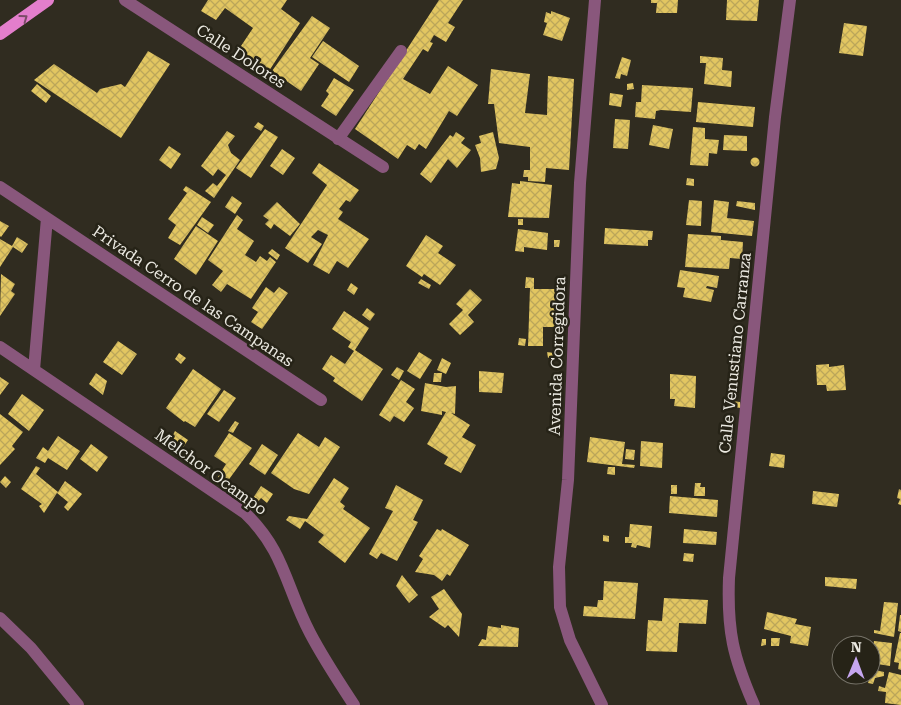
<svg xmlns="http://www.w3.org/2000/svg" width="901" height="705" font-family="'Roboto Serif',serif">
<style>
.building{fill:url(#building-cross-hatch)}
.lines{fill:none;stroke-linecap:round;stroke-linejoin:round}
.street{stroke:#89577c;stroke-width:12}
.primary{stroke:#e37ecc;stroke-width:12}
.oneway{stroke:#7b4c68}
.labels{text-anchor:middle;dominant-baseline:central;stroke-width:5;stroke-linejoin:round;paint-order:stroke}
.street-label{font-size:16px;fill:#ebe9e1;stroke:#262317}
</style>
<defs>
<pattern id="building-cross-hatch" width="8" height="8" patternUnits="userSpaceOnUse" patternTransform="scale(1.25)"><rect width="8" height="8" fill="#e2c661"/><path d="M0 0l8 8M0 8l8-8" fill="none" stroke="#bba65a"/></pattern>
</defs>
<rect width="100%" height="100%" fill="#302c20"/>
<path class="building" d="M208 0H287L281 9 300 23 269 71 239 49 253 28 225 8 216 20 201 11Z
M439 0H463L448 23 455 27 446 42 434 35 430 42 433 43 428 52 423 49 403 79 430 94 448 66 478 85 457 116 449 111 426 149 419 144 415 150 407 145 398 159 355 129Z
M651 0H678L677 13H656L657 3H651Z
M727 0H759L757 21 726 20Z
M551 11 570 18 562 41 543 35 547 23 544 22 546 12 551 14Z
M312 16 330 28 310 58 319 64 301 91 272 71Z
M844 23 867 26 863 56 839 53Z
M323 41 359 66 349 82 312 57Z
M148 51 170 64 121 138 34 80 54 64 97 93 100 89 121 84 125 87Z
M700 56 723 58 722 70 732 71 731 87 704 84 706 63H700Z
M622 57 631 60 627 76 621 74 620 79 615 78Z
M491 69 530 74 525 113 547 115 548 76 574 79 569 170 546 168 545 182 528 181V177H523L524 170H530V147L499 143 494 104H488Z
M334 78 354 90 336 116 321 106 329 94 326 91Z
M633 83 634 89 627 90V84Z
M37 84 51 96 46 103 31 91Z
M642 85 693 88 691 112 661 110 656 111 655 119 635 117 636 102H641Z
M610 93 623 95 621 107 609 105Z
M698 102 755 107 753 127 696 122Z
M615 119 630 120 628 149 613 148Z
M258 122 264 126 261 131 254 127Z
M653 125 673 129 669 149 649 145Z
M693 127 705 128V139L719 140 717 154 709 153 708 166 690 165Z
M265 129 278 137 251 178 236 168Z
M227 131 235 136 228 145 231 153 240 160 214 198 205 191 213 183 217 186 226 175 218 169 213 176 201 166Z
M456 132 465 138 461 143 471 150 457 168 448 159 431 183 420 174 450 135 453 137Z
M493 132 499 158 496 169 481 172 480 158 475 145 481 143 479 136Z
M724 135 747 136V151L723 150Z
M169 146 181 154 171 169 159 160Z
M282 149 295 158 283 175 270 166Z
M750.5 162a4.5 4.5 0 1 1 9 0a4.5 4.5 0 1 1-9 0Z
M319 163 359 190 350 202 346 200 339 209 343 212 338 219 369 239 348 268 337 261 329 274 313 265 328 235 318 230 311 237 322 244 308 263 285 248 327 185 312 173Z
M687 178 694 179V186L686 185Z
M520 181 552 185 549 218 508 217 512 183 520 184Z
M186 186 211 202 180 245 168 238 176 225 168 219 187 193 183 190Z
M232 196 242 203 235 214 225 207Z
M689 200 702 201 701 226 686 225Z
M714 200 729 202 727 218 754 221 752 236 711 232Z
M737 201 755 203V210L736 206Z
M277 202 300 224 290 236 274 224 271 229 265 224 269 220 263 216Z
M237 215 243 220 237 229 254 241 245 255 256 262 260 256 267 261 270 257 276 262 251 299 227 284 221 292 212 285 223 271 208 260Z
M202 217 214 225 208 233 197 225Z
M518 219H523V225H518Z
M0 221 9 226 1 237 0 236Z
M196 226 218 241 196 275 174 259Z
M605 228 653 231 652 240H648V246L604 244Z
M518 229 548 233 547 250 524 247V252L515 251Z
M688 234 721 236V240L743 242 742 259 730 258 729 269 685 267Z
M426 235 443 246 438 253 456 265 440 285 424 274 422 277 406 266Z
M17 237 28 244 22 253 13 247 0 267V239L12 246Z
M554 240H560L559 247H554Z
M272 249 280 255 277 260 268 253Z
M680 270 719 276 717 288 707 286 706 288 714 290 711 302 683 297 685 288 677 287Z
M1 274 15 284 11 291 15 294 0 316Z
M526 277 534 278V289H556L555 327H543V346H528L530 288H525Z
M421 279 431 285 429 289 418 283Z
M351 283 358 288 354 295 347 290Z
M266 287 274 293 279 287 288 293 262 329 251 322 258 312 252 308Z
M470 289 482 300 468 315 474 322 460 335 449 324 463 310 456 304Z
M367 308 375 314 370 321 362 315Z
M344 311 369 328 355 350 383 369 362 401 333 381 335 378 322 369 331 355 345 364 354 351 348 347 351 342 332 329Z
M519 338 526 339 525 346 518 345Z
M118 341 137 354 122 375 103 362Z
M419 352 432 360 420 379 407 371Z
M547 352 554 353V358H548Z
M179 353 186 358 181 364 175 359Z
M442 358 451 363 446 374 437 370Z
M829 364V367L844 365 846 390 827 391 826 385H817L816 365Z
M397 367 404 371 399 380 391 375Z
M193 369 221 389 195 427 185 421 184 422 166 408Z
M479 371 504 373 502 393 479 392Z
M96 373 107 381 103 395 89 384Z
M434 373H442L441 382H433Z
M670 374 696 376 695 408 674 406 675 399H670Z
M0 377 9 383 0 395Z
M401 380 415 389 406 402 414 408 404 422 394 416 390 422 379 415Z
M425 383 446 387 456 386 455 414 451 413 470 425 462 437 476 445 461 473 444 464 448 457 427 444 446 412 442 411V415L421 411Z
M224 390 236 398 219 422 207 414Z
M22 394 44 410 29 431 8 414Z
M732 401 740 402 741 408 732 407Z
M0 414 23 432 12 446 15 449 0 465Z
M235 421 239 423 233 433 228 431Z
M175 431 188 440 182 449 170 441Z
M229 433 252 448 227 482 218 477 226 464 214 456Z
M298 433 319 447 325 437 340 447 309 494 294 489 271 473Z
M58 436 80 451 67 470 48 458 45 463 36 458 43 447 48 451Z
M590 437 625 442 622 464 635 465 634 468 587 462Z
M641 441 663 443 662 468 640 466Z
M91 444 108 457 97 472 80 459Z
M262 444 278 455 265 475 249 464Z
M626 449 635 450 634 460 625 459Z
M771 453 785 455 784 468 769 466Z
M36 466 40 468 36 474 58 492 65 481 82 494 68 511 64 507 68 502 57 493 44 513 39 506 42 504 21 489Z
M608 467H615V475L607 474Z
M5 476 11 482 6 488 0 482Z
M334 478 349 488 340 502 345 506 343 509 370 528 345 563 318 542 324 535 305 521 300 529 286 520 289 516 307 519Z
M695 483H701L700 487H705V496H694Z
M396 485 423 500 413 520 418 522 397 561 381 553 377 559 369 554 393 511 385 508Z
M671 485H677V494H671Z
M261 486 273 494 267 503 261 498 258 502 253 498Z
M899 489 901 490V505L898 504 900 499 897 498Z
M813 491 839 494 837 507 812 504Z
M670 496 718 500 717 517 669 513Z
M630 524 652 526 650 548 637 545 636 548 631 547 632 543H625V537H629Z
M437 529 441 531 442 529 469 545 450 576 447 574 442 581 434 575 415 572 423 559 419 556Z
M684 529 717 532 716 545 683 543Z
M603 535 609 536V542L603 541Z
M684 553 694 554 693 562 683 561Z
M402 575 418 595 409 603 396 586Z
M825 577 857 579 856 589 825 586Z
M604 581 638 583 635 619 583 616 584 606 597 607 598 600H603Z
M444 589 462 614 459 637 448 625 445 628 429 617 439 609 431 597Z
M664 598 708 600 706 624 679 623 677 652 646 651 648 620 662 621Z
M884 602 898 603 894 637 874 633V630L880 631Z
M767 612 797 619 795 624 811 627 808 646 790 643 791 636 764 629Z
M900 615H901V632L898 631Z
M501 625 519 628 518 647 478 646 482 639 486 640 488 626 501 628Z
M900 633H901V670L898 669 899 663 894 662Z
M771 638H780L779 646H771Z
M762 639H766V645L761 646Z
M874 641 892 643 890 666 871 663Z
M871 669 884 672V676L875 678 873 684 868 683Z
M889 672 901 675V705L885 703 886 692 878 691 879 686 885 688Z"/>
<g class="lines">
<path class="street" d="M125 0 383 167
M595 0 580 183 568 480 559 567 560 607 570 640 602 705
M338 139 401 51
M0 187 321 400
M0 347 245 513C285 551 286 588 310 633 323 658 339 682 354 705
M34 370 47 218
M0 618 31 648 78 705
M754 705C733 657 727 631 729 578L775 117 790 0"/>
<path class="primary" d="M0 34 48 0"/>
</g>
<defs><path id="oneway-chevron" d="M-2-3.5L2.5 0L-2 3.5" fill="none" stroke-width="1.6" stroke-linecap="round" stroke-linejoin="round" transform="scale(1.25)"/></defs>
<use class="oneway" href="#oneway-chevron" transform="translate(24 18) rotate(-36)"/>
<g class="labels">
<g class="street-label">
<text transform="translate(241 56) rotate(33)">Calle Dolores</text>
<text transform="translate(193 296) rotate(34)">Privada Cerro de las Campanas</text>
<text transform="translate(735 353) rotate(-84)">Calle Venustiano Carranza</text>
<text transform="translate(557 356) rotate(-88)">Avenida Corregidora</text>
<text transform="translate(211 472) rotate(36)">Melchor Ocampo</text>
</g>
</g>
<g transform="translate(856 660) rotate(1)"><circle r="24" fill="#262317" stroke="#757268"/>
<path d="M0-4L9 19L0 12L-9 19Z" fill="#c6a6f0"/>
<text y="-8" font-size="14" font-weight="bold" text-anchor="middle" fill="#ebe9e1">N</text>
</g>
</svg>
